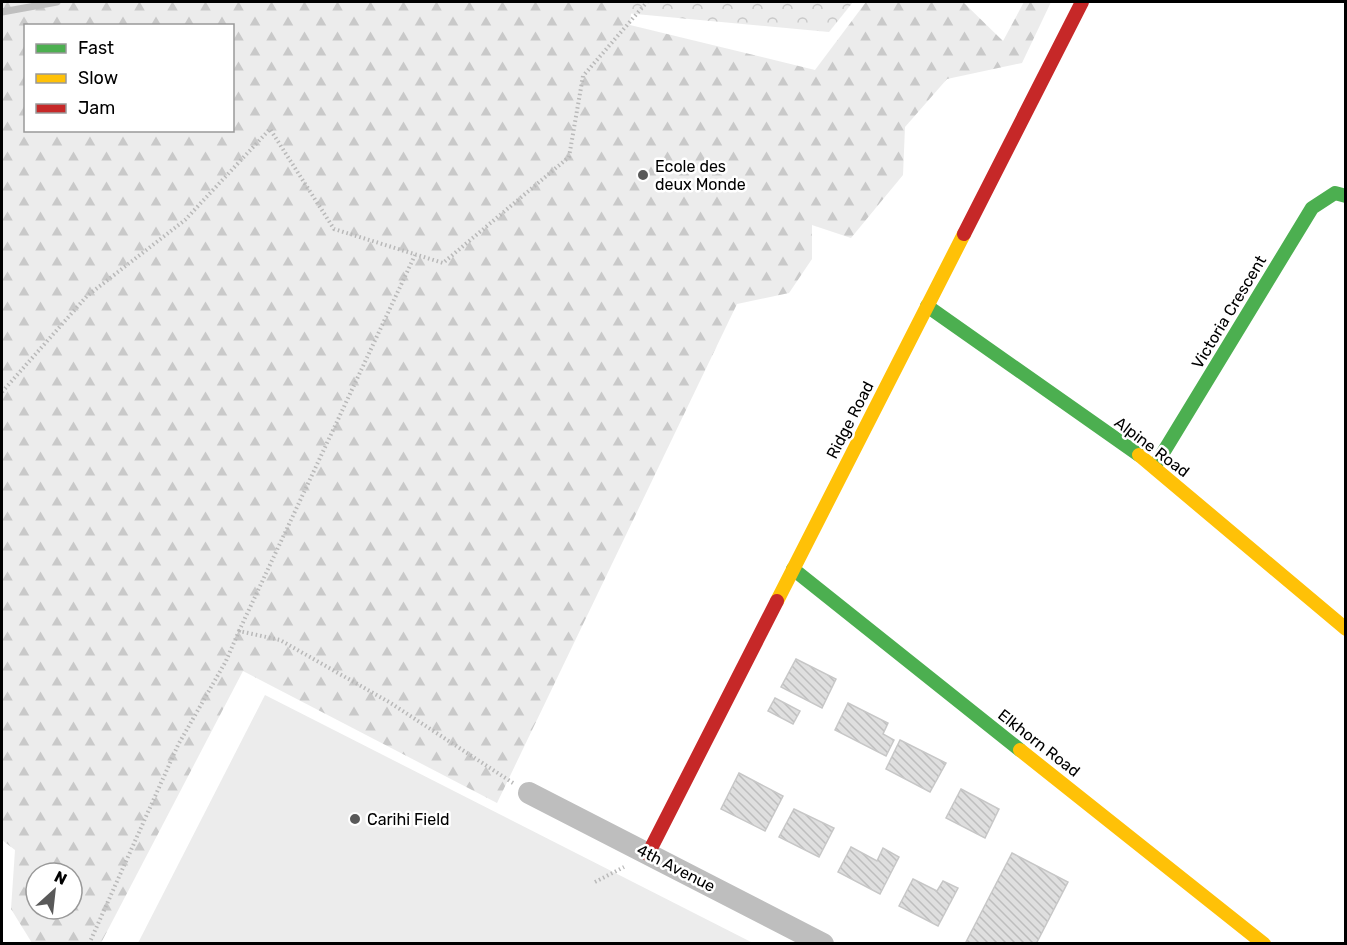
<svg xmlns="http://www.w3.org/2000/svg" width="1347" height="945" font-family="Rubik,sans-serif">
<style>
.forest{fill:url(#forest-firs);fill-rule:evenodd}
.park{fill:url(#park-crowns)}
.pitch{fill:#ececec}
.lines{fill:none;stroke-linecap:round;stroke-linejoin:round}
.stream{stroke:#bfbfbf;stroke-width:7}
.building{fill:url(#building-back-hatch);stroke:#c7c7c7;stroke-width:1.5}
.path{stroke:#b9b9b9;stroke-width:4;stroke-dasharray:1.5 3;stroke-linecap:butt}
.street{stroke:#bebebe;stroke-width:22}
.fast{stroke:#4caf50;stroke-width:14}
.slow{stroke:#ffc107;stroke-width:14}
.jam{stroke:#c62828;stroke-width:14}
.poi-dot{fill:#595959;stroke:#fff;stroke-width:2}
.labels{text-anchor:middle;dominant-baseline:central;stroke-width:5;stroke-linejoin:round;paint-order:stroke}
.poi-label{font-size:16px;fill:#000;stroke:#fff;text-anchor:start}
.street-label{font-size:16px;fill:#000;stroke:#fff}
</style>
<defs>
<pattern id="forest-firs" width="22" height="20" patternUnits="userSpaceOnUse" patternTransform="scale(1.5)"><rect width="22" height="20" fill="#ececec"/><path d="M5 1l3.5 6h-7zM16 11l3.5 6h-7z" fill="#c9c9c9"/></pattern>
<pattern id="park-crowns" width="20" height="18" patternUnits="userSpaceOnUse" patternTransform="scale(1.5)"><rect width="20" height="18" fill="#ececec"/><path d="M2 6a3 3 0 1 1 6 0M12 15a3 3 0 1 1 6 0" fill="none" stroke="#c9c9c9"/></pattern>
<pattern id="building-back-hatch" width="6" height="6" patternUnits="userSpaceOnUse" patternTransform="scale(1.5)"><rect width="6" height="6" fill="#dfdfdf"/><path d="M-1 5l2 2M0 0l6 6M5-1l2 2" fill="none" stroke="#bebebe"/></pattern>
</defs>
<rect width="100%" height="100%" fill="#fff"/>
<path class="forest" d="M2 2H632L630 25 815 70 866 2H963L1003 41 1024 2H1051L1022 63 947 79 905 127 903 175 851 238 812 225V259L789 293 737 304 497 803 243 671 101 943H32L11 909 15 850 2 840ZM26 26H232V130H26ZM36 873H72V909H36Z"/>
<path class="park" d="M617 2H853L829 32 614 12Z"/>
<path class="pitch" d="M265 695 753 943H138Z"/>
<g class="lines">
<path class="stream" d="M2 12 57 2"/>
</g>
<path class="building" d="M796 659 836 679 822 708 781 687Z
M775 698 800 711 793 724 768 711Z
M848 703 888 723 883 734 894 740 886 756 835 730Z
M900 740 946 763 930 792 886 769Z
M739 773 783 796 765 831 721 809Z
M961 789 999 809 985 838 946 818Z
M794 809 834 828 819 857 779 837Z
M851 847 877 861 883 848 899 857 880 894 838 872Z
M1012 853 1068 882 1036 944H965Z
M913 879 937 891 943 881 958 888 938 926 899 906Z"/>
<g class="lines">
<path class="path" d="M2 392 87 296 185 220 270 129 334 229 443 263 569 157 583 76 647 2
M239 631 415 255
M595 882 624 867
M89 944 178 745 226 661 239 631 280 640 389 702 513 783"/>
<path class="street" d="M529 793 823 944"/>
<path class="fast" d="M927 306 1139 455
M1155 466 1312 208 1335 193 1346 196
M793 569 1020 750"/>
<path class="slow" d="M1139 455 1346 629
M777 601 964 234
M1020 750 1264 944"/>
<path class="jam" d="M964 234 1082 2
M648 854 777 601"/>
</g>
<g class="poi-dot">
<circle cx="643" cy="175" r="6"/>
<circle cx="355" cy="819" r="6"/>
</g>
<g class="labels">
<g class="poi-label">
<text x="655" y="166">Ecole des<tspan x="655" dy="18">deux Monde</tspan></text>
<text x="367" y="819">Carihi Field</text>
</g>
<g class="street-label">
<text transform="translate(1229 312) rotate(-59)">Victoria Crescent</text>
<text transform="translate(850 420) rotate(-63)">Ridge Road</text>
<text transform="translate(1152 447) rotate(37)">Alpine Road</text>
<text transform="translate(1039 743) rotate(38)">Elkhorn Road</text>
<text transform="translate(676 868) rotate(27)">4th Avenue</text>
</g>
</g>
<rect width="1347" height="945" fill="none" stroke="#000000" stroke-width="6"/>
<rect x="24" y="24" width="210" height="108" fill="#ffffff" stroke="#999999" stroke-width="1.5"/>
<rect x="36" y="44" width="30" height="9" fill="#4caf50" stroke="#999999" stroke-width="1.5"/>
<text x="78" y="54" font-size="18" fill="#000000">Fast</text>
<rect x="36" y="74" width="30" height="9" fill="#ffc107" stroke="#999999" stroke-width="1.5"/>
<text x="78" y="84" font-size="18" fill="#000000">Slow</text>
<rect x="36" y="104" width="30" height="9" fill="#c62828" stroke="#999999" stroke-width="1.5"/>
<text x="78" y="114" font-size="18" fill="#000000">Jam</text>
<g transform="translate(54 891) rotate(27)"><circle r="28" fill="#ffffff" stroke="#999999" stroke-width="1.5"/>
<path d="M0-4.5L10 22L0 15L-10 22Z" fill="#595959"/>
<text y="-9" font-size="16" font-weight="bold" text-anchor="middle" fill="#000000">N</text>
</g>
</svg>
